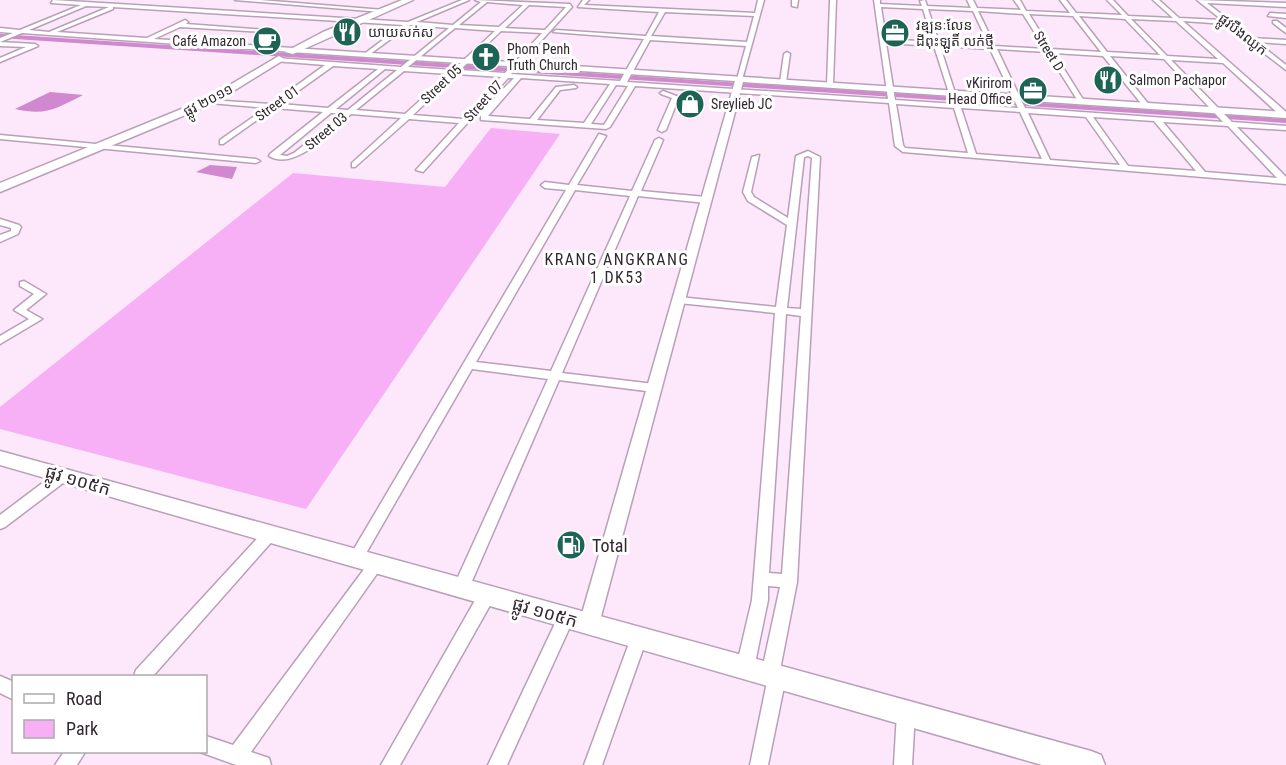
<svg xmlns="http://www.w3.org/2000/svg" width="1286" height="765" font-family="'Roboto Condensed','Noto Sans Khmer',sans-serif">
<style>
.green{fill:#f7b0f5}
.water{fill:#d088cf}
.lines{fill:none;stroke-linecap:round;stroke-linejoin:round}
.canal{fill:#d088cf;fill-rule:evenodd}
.minor-casing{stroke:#b9a0b8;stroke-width:3}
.tertiary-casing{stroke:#b9a0b8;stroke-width:3}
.secondary-casing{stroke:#b9a0b8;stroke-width:3}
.minor{fill:#fff;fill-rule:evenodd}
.tertiary{fill:#fff;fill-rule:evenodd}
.secondary{fill:#fff;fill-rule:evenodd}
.labels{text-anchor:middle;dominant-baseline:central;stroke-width:6;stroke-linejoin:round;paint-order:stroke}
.far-poi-label{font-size:14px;fill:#322831;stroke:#fff;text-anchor:start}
.far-street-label{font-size:14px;fill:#322831;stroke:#fff}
.neighbourhood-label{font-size:16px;letter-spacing:1.5px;fill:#322831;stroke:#fff}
.near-street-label{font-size:18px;fill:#322831;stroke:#fff}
.near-poi-label{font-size:18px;fill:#322831;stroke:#fff;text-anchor:start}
</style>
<rect width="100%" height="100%" fill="#fce7fb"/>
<path class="green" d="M491 128 560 134 306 509 0 429V407L293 173 445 187Z"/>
<path class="water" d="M50 92 83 95C55 109 46 116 15 109Z
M210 165 237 167 232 179 196 172Z"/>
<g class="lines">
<path class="canal" d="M0 34 1286 119V123L0 38Z"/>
<g class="minor-casing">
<path id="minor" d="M53 0 408 22 462 0H469L417 22 453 25 481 2 475 0 570 4 572 7 511 74 620 81 644 39 553 32 556 30 646 36 659 12 578 7 583 0H589L584 5 755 13 758 0H764L742 80 737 79 746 46 650 40 627 82 888 99 874 0H880V4L922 6 920 1 925 0 927 6 971 8 967 0H973L977 8 1021 10 1014 0H1020L1026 11 1070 13 1060 0H1066L1076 13 1122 15 1107 0H1113L1128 16 1173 18 1153 0H1159L1179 18 1222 20 1197 0 1286 3V7L1207 3 1252 38 1286 40V44L1257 42 1286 65V70L1226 24 1183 21 1286 112V117H1282L1223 63 1171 60 1232 122 1286 126V130L1237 127 1286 177V184L903 152 895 146 889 103 635 86 610 127 606 129 481 120V112L514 78H508L423 172 416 170 459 123 409 119 355 167H352V163L401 118 351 114C332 130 295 172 269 156L270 154 323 112 274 108 223 144H220V140L266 108 210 103 207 101 208 100 271 104 325 65 274 61 273 60 276 58 401 67 449 28 410 25 366 57 364 54 403 25 113 7V9L57 32 147 38 185 20 188 22 186 24 266 30 263 32 180 27 154 39 293 48 296 50 293 52 22 33 0 42V38L13 33 0 32V28L20 30 81 5 51 3ZM487 2 523 5 499 27 459 25ZM529 5 566 7 545 30 505 28ZM86 6 109 7 49 32 29 30ZM881 7 923 9 933 42 886 39ZM928 9 973 11 989 45 939 43ZM978 11 1023 14 1045 49 995 46ZM665 12 754 16 747 42 651 36ZM1029 14 1073 16 1101 52 1051 49ZM1079 16 1125 19 1160 55 1107 52ZM1131 19 1176 21 1218 59 1167 56ZM455 28 495 31 453 70 408 67ZM501 31 542 33 505 73 460 70ZM886 43 934 46 949 93 952 95 955 93 940 46 990 49 1018 108 895 100ZM997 49 1047 52 1078 101 1081 103 1084 101 1054 53 1103 56 1144 107 1146 108 1150 106 1110 56 1164 59 1223 122 1025 108ZM333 66 378 69 328 108 280 104ZM385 69 397 70 348 110 336 109ZM404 71 449 74 405 114 356 110ZM456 74 501 77 463 119 413 115ZM521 78 610 84 584 123 537 120 560 90 576 88 577 87 574 85 556 87 530 119 488 116ZM616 85 628 86 604 125 591 124ZM896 104 954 108 968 153 905 148 903 145ZM961 108 1020 112 1042 159 976 154ZM331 113 343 114 294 153 287 156 280 155ZM1028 113 1086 117 1120 165 1050 160ZM1093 117 1154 121 1196 171 1128 166ZM1163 122 1228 126 1277 178 1205 172Z
M235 0H260L384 10 381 12Z
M792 0H798L797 7 792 6Z
M830 0H836L833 85 830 87 827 85Z
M1270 13 1286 14V18L1268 16Z
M1273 21H1277L1286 28V33L1273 23Z
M0 42 35 44 38 46 0 62V58L26 47 0 46Z
M787 52 790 54 786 82 783 84 780 82 784 54Z
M663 91 679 97 666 130 662 132 658 130 672 98 661 94 660 93Z
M599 134 606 136 577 185 632 191 655 140 659 138 663 140 641 191 706 197 710 200 706 203 638 196 562 373 654 384 660 388 654 392 559 380 469 588 467 593 461 595 455 593 453 588 548 379 472 369 361 562 356 564 351 562 348 558 351 554 566 190 545 188 541 185 545 182 569 185ZM575 190 630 196 551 371 476 362Z
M0 135 256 159 260 161 256 163 0 139Z
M808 151 820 157 797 582 780 670 783 671 786 677 768 765H750L767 682 764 681 761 675 780 587 768 586V600L754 668 751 674 745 676 739 674 736 668 752 600 775 313 679 303 674 300 679 297 776 307 787 225 748 201 743 192 752 157 759 155 751 192 754 197 788 218 796 156ZM808 156 812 158 801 309 787 308 804 157ZM786 314 801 316 782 574 769 573Z
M0 219 19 225 21 227 18 234 0 242V235L11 231V228L0 225Z
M24 281 46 294 26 310 42 319 0 344V336L29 319 14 310 34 294 20 286V282Z
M62 471 67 472 69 476 67 480 5 527 0 529V515L57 472Z
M270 528 275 530 277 534 275 538 153 676H134L136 670 265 530Z
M376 558 381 560 384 564 381 568 251 752 269 758 271 765H236L200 752H206V736L233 745 371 560Z
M487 588 493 590 495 595 493 600 400 765H381L481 590Z
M566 611 572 613 574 618 507 765H488L560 613Z
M639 631 645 633 647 638 602 765H584L631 638 633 633Z
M0 676 14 682V700L0 693Z
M906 704 912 707 915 713 912 765H894L897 713 900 707Z
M64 752H85L77 765H55Z"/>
</g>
<g class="tertiary-casing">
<path id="tertiary" d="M293 48 1286 112V118L743 82 599 624 596 630 589 633 582 630 579 624 735 81 290 52Z"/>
</g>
<g class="secondary-casing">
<path id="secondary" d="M402 0H413L293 54 285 52 323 32Z
M279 56 284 59 282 61 214 103 0 192V183L206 99Z
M0 451 1091 751 1101 755 1105 765H1042L0 465Z"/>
</g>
<use href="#minor" class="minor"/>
<use href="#tertiary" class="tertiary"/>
<use href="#secondary" class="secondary"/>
</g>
<defs>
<g id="restaurant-disc" transform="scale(1.5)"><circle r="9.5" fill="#1e6456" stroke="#fff"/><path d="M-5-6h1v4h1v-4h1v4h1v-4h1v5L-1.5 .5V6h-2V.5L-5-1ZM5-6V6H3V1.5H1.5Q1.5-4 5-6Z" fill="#fff"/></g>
<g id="office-disc" transform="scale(1.5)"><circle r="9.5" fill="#1e6456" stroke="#fff"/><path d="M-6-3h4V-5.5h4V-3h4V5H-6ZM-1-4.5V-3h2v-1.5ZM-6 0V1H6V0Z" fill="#fff"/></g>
<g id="cafe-disc" transform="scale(1.5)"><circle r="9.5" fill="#1e6456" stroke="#fff"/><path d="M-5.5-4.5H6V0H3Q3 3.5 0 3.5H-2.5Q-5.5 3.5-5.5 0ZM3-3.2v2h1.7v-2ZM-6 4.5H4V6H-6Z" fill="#fff"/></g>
<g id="church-disc" transform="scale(1.5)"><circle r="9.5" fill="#1e6456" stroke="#fff"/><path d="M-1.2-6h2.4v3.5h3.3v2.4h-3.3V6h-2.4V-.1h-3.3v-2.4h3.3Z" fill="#fff"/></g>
<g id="shop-disc" transform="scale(1.5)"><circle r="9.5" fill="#1e6456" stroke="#fff"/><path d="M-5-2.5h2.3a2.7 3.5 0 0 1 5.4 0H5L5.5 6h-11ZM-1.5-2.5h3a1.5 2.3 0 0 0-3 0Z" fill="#fff"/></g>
<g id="fuel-disc" transform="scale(1.5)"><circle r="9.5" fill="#1e6456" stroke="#fff"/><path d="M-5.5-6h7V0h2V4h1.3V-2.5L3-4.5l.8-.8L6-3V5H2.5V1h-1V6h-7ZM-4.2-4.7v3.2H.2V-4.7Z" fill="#fff"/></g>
</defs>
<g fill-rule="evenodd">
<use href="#restaurant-disc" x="347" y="32"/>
<use href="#office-disc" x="895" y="33"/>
<use href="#cafe-disc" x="267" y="41"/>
<use href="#church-disc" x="486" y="57"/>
<use href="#restaurant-disc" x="1108" y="80"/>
<use href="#office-disc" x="1033" y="91"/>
<use href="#shop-disc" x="690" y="104"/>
<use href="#fuel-disc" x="571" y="545"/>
</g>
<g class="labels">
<g class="far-poi-label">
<text x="916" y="25">វឌ្ឍនៈលែន<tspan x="916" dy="16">ដីពុះឡូតិ៍ លក់ថ្មី</tspan></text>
<text x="368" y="32">យាយសក់ស</text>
<text x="246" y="41" text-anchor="end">Café Amazon</text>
<text x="507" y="49">Phom Penh<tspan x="507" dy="16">Truth Church</tspan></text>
<text x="1129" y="80">Salmon Pachapor</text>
<text x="1012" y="83" text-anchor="end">vKirirom<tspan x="1012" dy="16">Head Office</tspan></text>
<text x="711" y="104">Sreylieb JC</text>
</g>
<g class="far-street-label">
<text transform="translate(1243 34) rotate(38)">ផ្លូវបឹងឈូក</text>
<text transform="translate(1049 51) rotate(58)">Street D</text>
<text transform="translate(441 84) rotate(-43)">Street 05</text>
<text transform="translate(208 100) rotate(-28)">ផ្លូវ ២០១១</text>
<text transform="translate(483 101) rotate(-48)">Street 07</text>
<text transform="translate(277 103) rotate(-36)">Street 01</text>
<text transform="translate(326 131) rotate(-40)">Street 03</text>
</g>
<g class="neighbourhood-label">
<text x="617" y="259">KRANG ANGKRANG<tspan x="617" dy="18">1 DK53</tspan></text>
</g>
<g class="near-street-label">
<text transform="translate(78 480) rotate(16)">ផ្លូវ ១០៥ក</text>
<text transform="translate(545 612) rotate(16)">ផ្លូវ ១០៥ក</text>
</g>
<g class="near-poi-label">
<text x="592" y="545">Total</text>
</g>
</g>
<rect x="12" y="675" width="195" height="78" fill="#ffffff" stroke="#ada9ad" stroke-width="1.5"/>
<rect x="24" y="694" width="30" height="9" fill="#ffffff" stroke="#ada9ad" stroke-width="1.5"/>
<text x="66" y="705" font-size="18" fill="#322831">Road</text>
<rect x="24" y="720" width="30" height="18" fill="#f7b0f5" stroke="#ada9ad" stroke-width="1.5"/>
<text x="66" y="735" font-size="18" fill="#322831">Park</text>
</svg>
